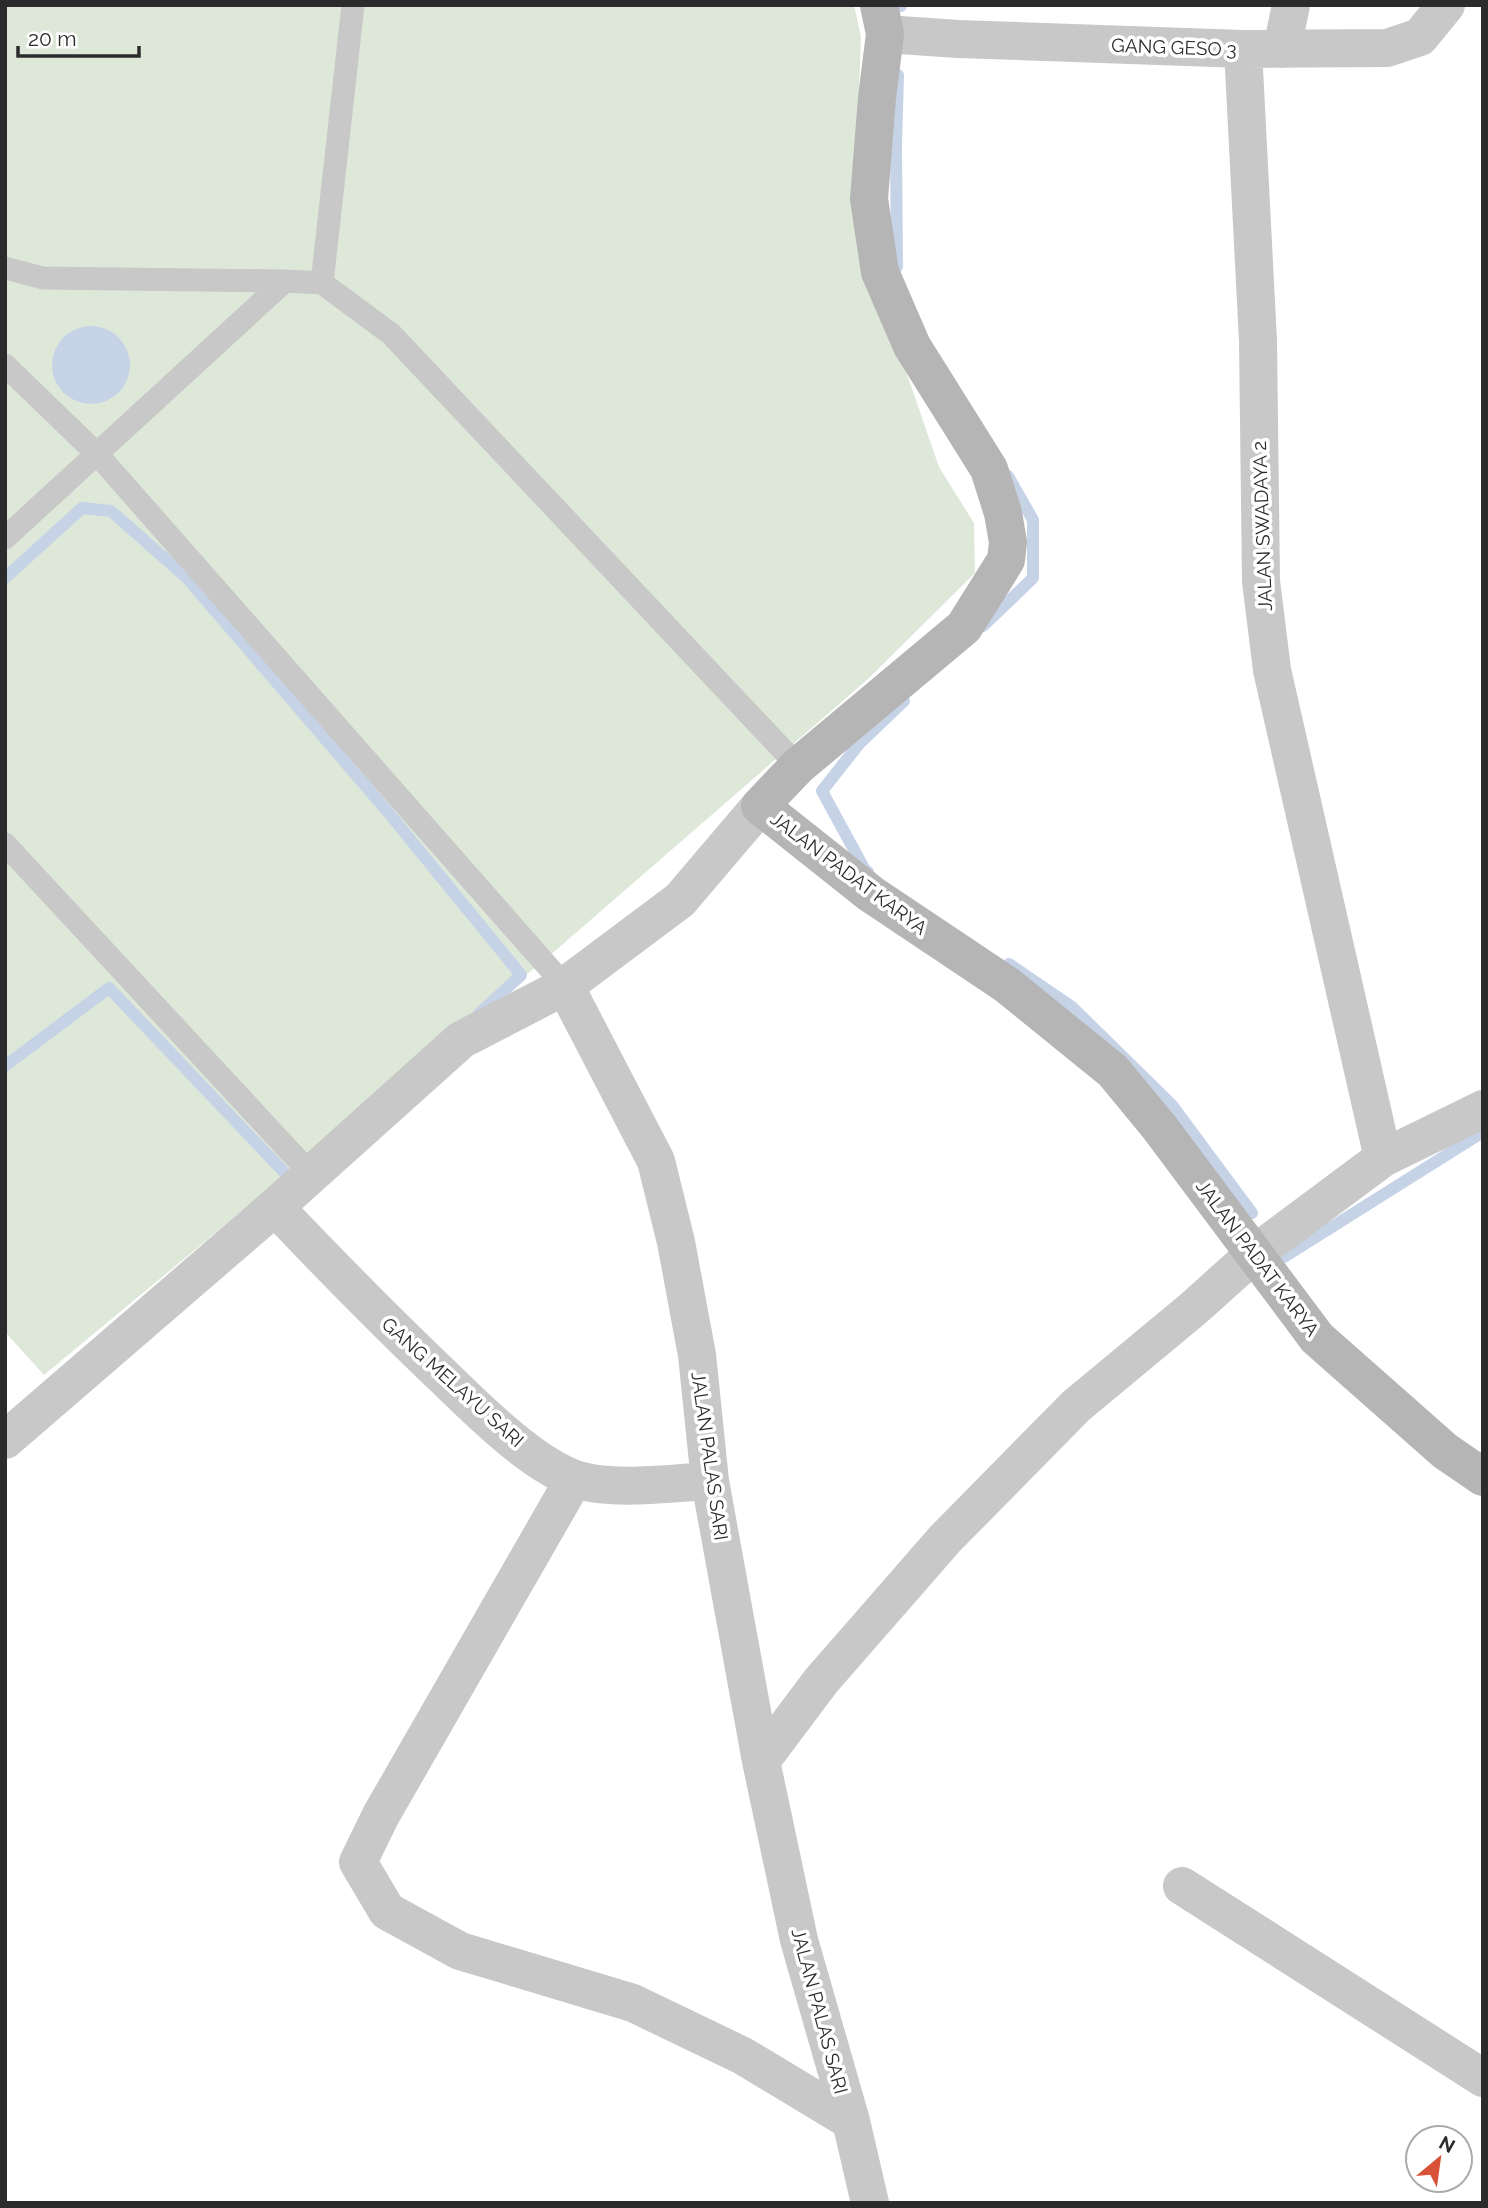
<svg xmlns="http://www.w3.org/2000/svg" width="1488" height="2208" font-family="Raleway,sans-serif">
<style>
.green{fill:#dee8d9}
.water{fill:#c6d3e7}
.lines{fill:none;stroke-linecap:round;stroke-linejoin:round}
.stream{stroke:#c6d3e7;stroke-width:12}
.lane{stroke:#c8c8c8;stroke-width:23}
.street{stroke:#c8c8c8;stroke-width:38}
.secondary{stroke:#b5b5b5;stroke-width:38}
.labels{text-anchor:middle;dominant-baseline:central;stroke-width:7;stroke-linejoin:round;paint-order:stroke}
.street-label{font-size:19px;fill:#2b2b2b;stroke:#fff}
</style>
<rect width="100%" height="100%" fill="#fff"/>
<path class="green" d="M5 5H854L861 37 855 200 872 273 939 467 974 523 975 573 868 679 555 951 44 1375 5 1332Z"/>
<path class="water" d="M52 365a39 39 0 1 1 78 0a39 39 0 1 1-78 0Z"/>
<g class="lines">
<path class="stream" d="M901 5V6
M897 267 896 145 898 75
M5 578 82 508 111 511 187 578 387 811 521 975 479 1014
M983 626 1033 578V520L1008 476
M868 872 865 870 822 791 859 744 904 701
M1009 964 1072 1007 1172 1105 1252 1213
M5 1066 109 988 283 1171
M1284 1257 1483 1132"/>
<path class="lane" d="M5 268 43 278 285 281 322 283 391 334 798 766
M322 283 353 5
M5 365 97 454 565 986
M5 538 285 281
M5 844 310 1173"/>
<path class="street" d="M885 34 958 39 1243 49 1387 48 1420 37 1446 5
M1243 49 1258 341 1261 581 1272 670 1383 1158
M1282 49 1291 5
M760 806 680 900 565 986 656 1161 676 1242 697 1355 710 1481 761 1761 799 1940 851 2121 870 2203
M275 1207C331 1266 388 1324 447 1380 479 1411 535 1467 578 1480 615 1491 670 1483 710 1481
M5 1440 275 1207 461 1040 565 986
M574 1479 381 1815 358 1862 387 1911 460 1951 633 2003 743 2056 851 2121
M761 1761 821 1681 945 1539 1076 1406 1194 1308 1254 1254 1383 1158 1483 1109
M1182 1886 1483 2078"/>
<path class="secondary" d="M879 5 885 34 877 98 869 199 880 272 912 346 989 469 1003 513 1008 542 1006 560 964 627 798 766 760 806 871 894 1007 985 1113 1071 1160 1128 1317 1338 1445 1451 1483 1477"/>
</g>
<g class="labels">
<g class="street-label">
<text transform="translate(1174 47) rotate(2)">GANG GESO 3</text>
<text transform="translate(1262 526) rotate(-92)">JALAN SWADAYA 2</text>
<text transform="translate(849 873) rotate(37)">JALAN PADAT KARYA</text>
<text transform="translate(1258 1258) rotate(53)">JALAN PADAT KARYA</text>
<text transform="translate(453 1382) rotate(42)">GANG MELAYU SARI</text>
<text transform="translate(710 1456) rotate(82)">JALAN PALAS SARI</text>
<text transform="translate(820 2011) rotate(75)">JALAN PALAS SARI</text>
</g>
</g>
<rect width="1488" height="2208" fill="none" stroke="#2b2b2b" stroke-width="14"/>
<g transform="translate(1439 2159) rotate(29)"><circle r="33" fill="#ffffff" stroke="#aaaaaa" stroke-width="2"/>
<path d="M0-5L12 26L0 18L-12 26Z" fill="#d85238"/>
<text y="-10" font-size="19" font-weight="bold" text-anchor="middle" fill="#2b2b2b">N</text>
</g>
<path d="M18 46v10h121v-10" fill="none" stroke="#2b2b2b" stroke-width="3.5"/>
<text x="28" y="46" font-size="21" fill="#2b2b2b" stroke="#ffffff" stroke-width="5" paint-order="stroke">20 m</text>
</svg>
